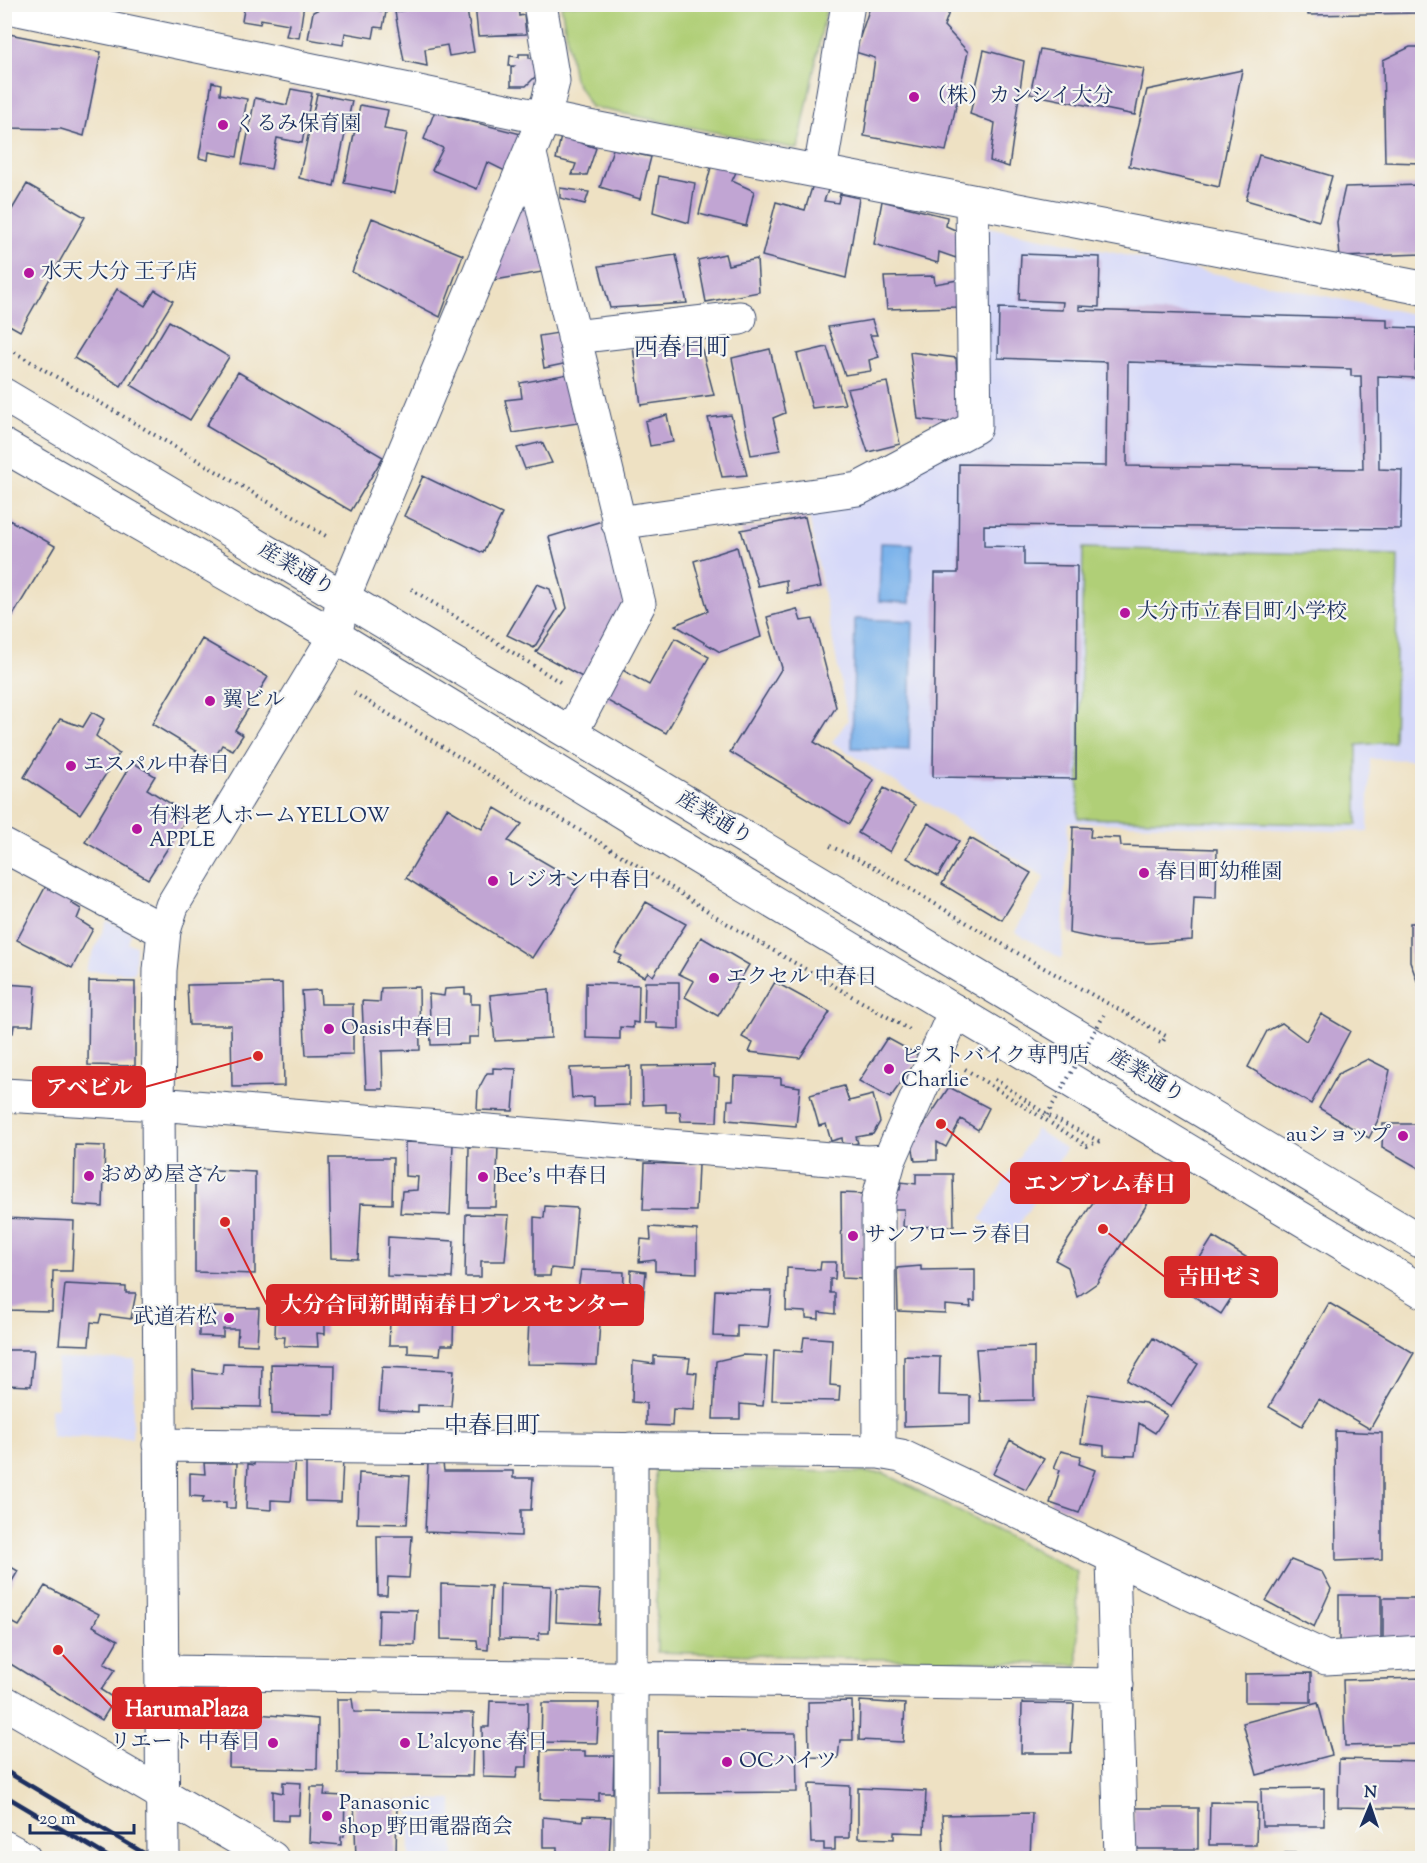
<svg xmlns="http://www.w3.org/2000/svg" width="1427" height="1863" font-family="'Sorts Mill Goudy','Noto Serif JP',serif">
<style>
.built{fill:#d5d8f9}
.green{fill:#b0cf77;stroke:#667f6a;stroke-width:1.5}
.water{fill:#7cb3eb;stroke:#4c71a4;stroke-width:1.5}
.building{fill:#c1a5d3;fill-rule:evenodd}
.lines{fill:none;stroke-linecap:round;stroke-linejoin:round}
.street-casing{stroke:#3b4a6d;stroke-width:35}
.highway-casing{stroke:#3b4a6d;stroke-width:35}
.path{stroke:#3b4a6d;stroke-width:4;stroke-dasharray:1.5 4.5;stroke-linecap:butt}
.street{stroke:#fff;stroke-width:33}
.highway{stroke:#fff;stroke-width:33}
.rail{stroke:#1b2f5e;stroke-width:4.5}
.path-bridge{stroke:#3b4a6d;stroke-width:4;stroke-dasharray:1.5 4.5;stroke-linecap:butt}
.poi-dot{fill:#b5179e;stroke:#f6f6f2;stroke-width:2}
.labels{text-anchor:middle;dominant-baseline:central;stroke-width:4.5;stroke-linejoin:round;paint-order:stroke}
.poi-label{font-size:21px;fill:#1b2f5e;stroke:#f6f6f2;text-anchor:start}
.street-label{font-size:21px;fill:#1b2f5e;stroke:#f6f6f2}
.quarter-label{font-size:24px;fill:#1b2f5e;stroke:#f6f6f2}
.leader{fill:none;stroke:#d62828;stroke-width:2}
.callout-dot{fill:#d62828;stroke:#f6f6f2;stroke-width:2}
.callout{fill:#d62828;stroke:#d62828;stroke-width:2}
.callout-label{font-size:22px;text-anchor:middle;font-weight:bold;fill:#fff}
</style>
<rect width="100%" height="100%" fill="#f6f6f2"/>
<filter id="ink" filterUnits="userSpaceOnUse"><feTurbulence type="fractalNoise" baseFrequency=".0167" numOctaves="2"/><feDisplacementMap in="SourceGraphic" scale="12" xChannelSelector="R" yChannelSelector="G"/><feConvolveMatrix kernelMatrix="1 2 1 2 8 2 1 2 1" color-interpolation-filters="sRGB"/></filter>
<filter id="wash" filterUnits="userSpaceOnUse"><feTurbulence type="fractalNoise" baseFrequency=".008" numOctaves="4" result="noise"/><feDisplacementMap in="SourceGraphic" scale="24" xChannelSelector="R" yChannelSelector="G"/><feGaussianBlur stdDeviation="1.35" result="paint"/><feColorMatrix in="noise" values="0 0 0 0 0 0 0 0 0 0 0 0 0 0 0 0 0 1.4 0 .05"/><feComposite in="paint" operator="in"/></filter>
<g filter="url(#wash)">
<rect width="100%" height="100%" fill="#eee1c3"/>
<path class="built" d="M978 225 1422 316V760L1370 759 1368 832 1068 822 1062 959 1015 932 1045 877 832 742 848 720 807 506 985 437Z
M107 921 131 932 128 944 136 945 135 973 85 971Z
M1036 1129 1066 1149 1011 1238 980 1220Z
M57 1359 135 1360 132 1438 51 1437 50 1408H57Z
M409 1800H452L454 1858H410Z"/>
<path class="green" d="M561 5H827L798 149 591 107 574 79Z
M1083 548 1398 556 1394 742 1357 745V825L1078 818Z
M655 1468 884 1473 1077 1572 1078 1665 657 1652Z"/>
<path class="water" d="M881 543 912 544 910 603 879 601Z
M855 619 913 621 909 750 852 748Z"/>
<g id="blocks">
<path class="building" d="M245 4H304L299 38 286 36 289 24 261 19 260 24 242 21Z
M320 4H379L377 10 386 12 383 28 375 27 373 38 345 33 343 45 308 39 313 12 319 9Z
M438 4H466L474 52 449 56 447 45 425 49 427 66 404 61 395 12Z
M475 4 518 5 519 16 524 15 526 34 478 36Z
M871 4H952L944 26 968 52 946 151 864 136 875 58 855 52Z
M1122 4H1178V6L1122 8Z
M1308 4H1422V13L1308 15Z
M4 33 101 52 84 136 61 129 4 128Z
M1410 47H1422V163L1385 162 1383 60Z
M1040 49 1144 69 1135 115 1030 94Z
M984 50 1024 61 1009 167 990 161 995 123 970 114Z
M519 54H529V58H534L537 75 526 86H511V68L514 66H509L510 56 519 57Z
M1242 70 1219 187 1129 166 1147 90Z
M212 82 221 84 220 94 247 99 237 157 209 152 208 160 199 158Z
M291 89 312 93 302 143 277 138 271 169 242 164 255 98 287 105Z
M317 94 352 101 334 186 299 178Z
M360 105 388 110 384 129 407 133 394 193 344 183Z
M436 108 449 116 521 134 507 172 487 162 477 189 432 170 443 148 424 139Z
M561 136 596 148 587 175H572L576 164 556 159Z
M613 149 651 157 640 199 600 187Z
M1259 155 1332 176 1319 221 1246 200Z
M712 163 737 170 732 181 754 191 746 226 699 214Z
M659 176 695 183 689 223 653 212Z
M814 181 830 185 824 201 838 203 840 194 859 198 846 278 762 256 776 202 805 210Z
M27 184 85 217 20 331 4 322V223Z
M1422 185V254L1340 257 1337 222 1345 187Z
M560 188 589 192 585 204 560 198Z
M882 201 947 217 946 226 962 233 956 258 939 252 938 263 874 244Z
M515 202 533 205 548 271 495 280Z
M372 218 463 255 440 317 352 272Z
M725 254 728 265 757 259 759 292 706 302 698 260Z
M1021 254 1100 257 1099 307 1079 306V310L1387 319V327L1417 328 1415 378 1378 376 1379 469 1402 470 1401 529 984 525V546L1024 547V565L1077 566 1076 779 933 777 935 573H958L959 464 1106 466 1107 362 998 358 999 308 1062 310 1063 302 1019 300ZM1128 362 1351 369V376H1361L1363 469 1127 466Z
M676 255 687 303 610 308 599 266Z
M934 276 935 284 958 280 957 307 887 309 884 277Z
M117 289 145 306 155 290 173 301 121 386 74 358Z
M872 320 877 335H870L879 357 869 360 871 371 845 375 828 327Z
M169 321 229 357 190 420 131 385Z
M564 332 568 363 544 368 539 336Z
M698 335 714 395 641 405 633 347Z
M827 347 845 404 812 408 797 354Z
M770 349 785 413 773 418 781 450 751 455 732 358Z
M910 352 956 358 961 424 918 419Z
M238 372 383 457 351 511 206 426Z
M568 374 578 423 513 433 505 400 522 398 520 383Z
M887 382 900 444 868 452 847 389Z
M667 415 673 442 650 446 645 421Z
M731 415 747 475 722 477 708 418Z
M542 442 552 463 525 469 517 448Z
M423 476 502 514 483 553 404 516Z
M4 517 55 546 12 617 4 613Z
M805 517 821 587 787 593 786 580 758 586 741 530Z
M602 521 625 601 584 678 536 652 567 608 549 537Z
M737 547 761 637 720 652 675 625 708 611 694 561Z
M537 584 550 589 557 610 534 648 507 635Z
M797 609 801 621 813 619 836 707 814 742 874 780 849 824 730 752 782 668 767 617Z
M675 638 709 657 666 733 604 699 621 669 649 685Z
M202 639 268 677 235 730 243 735 233 750 222 745 213 761 152 724Z
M92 712 104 719 96 736 119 754 80 814 24 777 60 719 83 727Z
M132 762 155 776 147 789 189 815 148 879 85 842Z
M884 788 915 805 890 852 858 833Z
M447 808 482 829 495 808 522 824 508 841 580 883 532 958 406 878Z
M928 823 959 841 938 876 907 858Z
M1073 827 1091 828 1090 837 1120 838 1121 846 1217 849 1216 898 1194 897 1192 940 1149 943 1107 941 1069 933Z
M970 838 1031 873 1002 920 942 884Z
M47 884 74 897 71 903 81 909 77 919 93 929 72 968 17 940Z
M646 902 686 924 653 976 648 972 644 977 618 962 622 956 615 953Z
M1410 923H1422V995L1410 961Z
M701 937 749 965 718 1016 685 997 694 981 679 974Z
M89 981 135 982V1066L88 1065Z
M645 982H679V1029L657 1028V1023H644Z
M775 982 830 1012 800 1058 749 1052 753 1043 742 1037Z
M282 983 284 1086 232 1087 231 1025H189L187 985Z
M586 983 639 985 638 1023 633 1022V1028L620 1027V1039L586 1038Z
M4 984 36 986 33 1025H14L13 1033 4 1032Z
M419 987 420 1050 382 1051 383 1089H366L362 1001 380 1002 381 988Z
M465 988V994H471V1004H480L479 1037H469V1044L431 1045 429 994 444 996 445 989Z
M549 989 551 1038 495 1041 490 995Z
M320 990 321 1004H353V1054L306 1055 302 991Z
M1321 1014 1350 1031 1311 1104 1248 1067 1267 1031 1282 1023 1306 1041Z
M887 1038 920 1056 890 1098 859 1081Z
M1368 1059 1390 1070 1379 1118 1369 1138 1319 1108 1338 1074Z
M714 1065V1076L719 1077 717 1122 681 1121 680 1112H666V1104L643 1105 642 1066Z
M630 1066V1105L594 1106V1097L572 1098 570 1068Z
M493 1068 516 1069 513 1111 477 1110 478 1090 487 1073H493Z
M734 1076 781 1078V1084L800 1087 796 1126 727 1120 728 1100H733Z
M844 1086 849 1101 873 1095 880 1122 873 1134 856 1137 858 1143 843 1146 842 1138 831 1141 826 1124 819 1126 810 1095Z
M949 1087 989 1108 978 1130 961 1119 946 1147 937 1142V1160L915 1161 912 1143Z
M1383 1124H1422V1170L1382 1147Z
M405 1142 453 1144 450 1215 400 1213 402 1191 417 1190 418 1177 405 1176Z
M75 1145 105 1146 103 1207 74 1205Z
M498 1145 496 1207H468L469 1147Z
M329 1158H393L392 1204 361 1203 358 1259 331 1258Z
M645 1163 698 1165 696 1211 643 1210Z
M195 1169 255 1172V1274L195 1272Z
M916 1174H953L954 1226 903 1227 904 1209H893V1189L900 1190 901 1182 916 1184Z
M1111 1175 1151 1198 1097 1283 1077 1297 1068 1267 1055 1260Z
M841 1193 865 1194 864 1279 842 1278Z
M545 1206 577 1208 572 1270 551 1268 550 1276H534V1217L544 1218Z
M466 1214 509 1215 505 1261H481V1277H465Z
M4 1218 74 1221 72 1271H53L52 1311 4 1310Z
M650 1227 697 1230V1273L655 1271V1260L639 1262 641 1239 651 1240Z
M388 1237 454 1241 452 1278 387 1276Z
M1213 1237 1254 1262 1221 1314 1181 1288Z
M821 1262H836L835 1279H830V1293H835V1314L819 1312V1319L806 1318V1312L786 1311 787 1268 820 1270Z
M921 1266V1270L975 1269V1301H970L971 1307 945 1305V1313L898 1311 897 1268Z
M581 1270 624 1272 623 1298 587 1296V1289H578Z
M631 1270 646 1272 643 1305 630 1304Z
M65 1284 126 1287V1293H136L131 1319 101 1315 99 1323 91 1322 89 1345 59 1344Z
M715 1290 772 1291 768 1327 737 1325V1337L713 1336Z
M404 1300 454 1303 453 1345H441L440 1355 408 1353V1345H389L390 1320 404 1322Z
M276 1301 313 1303 325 1308V1334L317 1333 318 1347 284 1346 285 1337H275Z
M1329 1303 1414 1353 1370 1429 1319 1399 1302 1426 1269 1407Z
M199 1307 259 1308 257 1345 237 1344 238 1329H223V1337L199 1336Z
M529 1319 600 1323 597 1365 527 1364Z
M804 1337 832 1339 830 1385 840 1386 839 1401 772 1400 774 1350 802 1352Z
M1153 1338 1198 1364 1171 1407 1127 1380Z
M1034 1347V1400L980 1401 976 1349Z
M4 1350H34L31 1386 4 1385Z
M742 1355 767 1356 763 1406 740 1404V1419H713L716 1361Z
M654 1356 690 1358 688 1372 697 1373 694 1410 673 1409 672 1426 646 1425V1403L632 1402 633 1361 654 1364Z
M904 1356 940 1357 939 1395 970 1396V1424L904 1426Z
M223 1364 262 1365 261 1407 194 1406 193 1370 222 1374Z
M271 1364 335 1365 334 1415 272 1414Z
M382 1367 454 1370 451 1406 418 1405V1412L379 1410Z
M1088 1394 1145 1403 1167 1415 1155 1433 1139 1423 1135 1456 1104 1455V1446L1081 1443Z
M1335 1431 1382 1433V1559L1336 1561Z
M1010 1440 1044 1459 1026 1490 993 1474Z
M1061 1451 1081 1456 1079 1464 1095 1470 1079 1513 1050 1503 1060 1470 1054 1468Z
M255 1458 295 1459 291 1501 271 1500V1510L246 1508 248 1464 254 1465Z
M306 1458 343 1460 341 1502 306 1501Z
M204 1463H237L235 1508H226V1502L202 1503 204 1497 190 1496V1473L205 1474Z
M428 1463H443L444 1471H513V1478H533L531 1510H521V1536L425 1532Z
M359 1473 410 1476 407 1524 357 1523Z
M377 1536H412L409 1578 388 1577 387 1595H378Z
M1291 1560 1322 1572 1331 1589 1314 1627 1266 1601Z
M4 1563 18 1571 4 1595Z
M441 1584 491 1586 488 1650 478 1649 477 1640 441 1639Z
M500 1584 551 1586 549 1633H539V1640L499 1639Z
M45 1586 99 1614 93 1626 118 1640 104 1664 115 1670 101 1690 115 1699 102 1720 4 1660V1618L19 1626Z
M557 1588 601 1590 599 1624 556 1622Z
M1339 1595H1381V1645H1339Z
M1383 1598H1422V1641L1383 1642Z
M379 1609 417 1610 415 1645 378 1644Z
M1311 1673V1702H1245V1674Z
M1422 1678V1744L1345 1746 1343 1680Z
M337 1699H352L354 1712 474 1713 472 1776 338 1774Z
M490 1701 528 1702 527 1767H518L516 1778 483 1777 482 1727H489Z
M852 1701 853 1740H840L838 1758 809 1757 808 1702Z
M860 1701 905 1704 903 1742 859 1740Z
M542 1703H599L597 1743 541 1742Z
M1022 1703 1074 1704 1071 1753H1021Z
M1318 1703 1332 1755 1257 1775 1243 1723Z
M230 1712 318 1719 317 1769 229 1767Z
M658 1731 796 1733 797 1792 658 1793Z
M541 1751H585V1756H614L613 1793H599V1801L540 1799Z
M1339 1759 1422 1761V1809L1338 1807Z
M283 1782 301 1783 299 1815H288V1821L273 1820V1791L283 1793Z
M809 1784 850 1786 849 1838H835V1850H824V1843H811Z
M311 1787H325L324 1795 345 1796 344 1836 341 1837V1845L309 1842Z
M858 1788 926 1791 924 1833 894 1832V1839L858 1838Z
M1324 1788V1826H1262L1261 1789Z
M354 1800 397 1801 396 1858H356Z
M1210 1802 1257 1803 1256 1845H1209Z
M1134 1808H1198V1849H1134Z
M1032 1813 1030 1858 944 1857 942 1815Z
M583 1816 611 1817 609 1858H557V1847H543V1817L583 1821Z
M1339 1851 1387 1854V1858H1339Z
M1285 1853 1328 1854V1858H1284Z"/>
</g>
</g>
<g filter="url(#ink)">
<use href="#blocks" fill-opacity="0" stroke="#3b4a6d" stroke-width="1.5"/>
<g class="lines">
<g class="street-casing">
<path id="street" d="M4 6 583 126 1422 288
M530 154 639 604 571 733
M820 171 848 4
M574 337 740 318
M618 523 858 489 975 427 972 202
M4 846 164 931
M4 1095 158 1104 866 1162 889 1161
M159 1445 879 1452 901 1456 1326 1658 1422 1652
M879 1452 878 1201 889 1161 955 1011
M1113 1558 1121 1858
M162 1672 1117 1685
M4 1702 272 1858
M4 1847 24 1858
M163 1858 158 1104 160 970 164 931 172 906 335 636 343 598 544 118 553 81 540 4
M631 1858V1449"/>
</g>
<g class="highway-casing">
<path id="highway" d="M4 395 1422 1242
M4 446 335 636 661 835 1422 1291"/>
</g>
<path class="path" d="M4 346 326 536
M411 589 560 682
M354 693 635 864 726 923 910 1030
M830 846 870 865 1019 954 1166 1036 1162 1043 1159 1042
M965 1069 1087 1146 1100 1141
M995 1079 1047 1115 1099 1141"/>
<use href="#street" class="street"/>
<use href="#highway" class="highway"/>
<path class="rail" d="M4 1770 152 1858
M4 1795 110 1858"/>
<path class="path-bridge" d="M1047 1115 1104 1015"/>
</g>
</g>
<g class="poi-dot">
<circle cx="914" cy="97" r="6"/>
<circle cx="223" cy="125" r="6"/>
<circle cx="29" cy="273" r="6"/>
<circle cx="1125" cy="613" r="6"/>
<circle cx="210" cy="701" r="6"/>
<circle cx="71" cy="766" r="6"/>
<circle cx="137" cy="829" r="6"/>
<circle cx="1144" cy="873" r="6"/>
<circle cx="493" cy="881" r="6"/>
<circle cx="714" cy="978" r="6"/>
<circle cx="329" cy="1029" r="6"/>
<circle cx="889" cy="1069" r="6"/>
<circle cx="1403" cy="1136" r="6"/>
<circle cx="89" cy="1176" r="6"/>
<circle cx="483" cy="1177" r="6"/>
<circle cx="853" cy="1236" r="6"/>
<circle cx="229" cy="1318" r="6"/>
<circle cx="273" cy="1743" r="6"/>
<circle cx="405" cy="1743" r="6"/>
<circle cx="727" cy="1762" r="6"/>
<circle cx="327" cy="1816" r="6"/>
</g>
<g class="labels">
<g class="poi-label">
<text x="926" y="97">（株）カンシイ大分</text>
<text x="235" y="125">くるみ保育園</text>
<text x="41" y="273">水天 大分 王子店</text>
<text x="1137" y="613">大分市立春日町小学校</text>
<text x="222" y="701">翼ビル</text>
<text x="83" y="766">エスパル中春日</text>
<text x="149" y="817">有料老人ホームYELLOW<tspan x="149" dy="24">APPLE</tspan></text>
<text x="1156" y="873">春日町幼稚園</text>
<text x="505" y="881">レジオン中春日</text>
<text x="726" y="978">エクセル 中春日</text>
<text x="341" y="1029">Oasis中春日</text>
<text x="901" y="1057">ピストバイク専門店<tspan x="901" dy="24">Charlie</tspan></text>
<text x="1391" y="1136" text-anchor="end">auショップ</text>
<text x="101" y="1176">おめめ屋さん</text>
<text x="495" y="1177">Bee's 中春日</text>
<text x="865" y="1236">サンフローラ春日</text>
<text x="217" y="1318" text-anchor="end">武道若松</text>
<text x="261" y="1743" text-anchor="end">リエート 中春日</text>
<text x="417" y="1743">L'alcyone 春日</text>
<text x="739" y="1762">OCハイツ</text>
<text x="339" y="1804">Panasonic<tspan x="339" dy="24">shop 野田電器商会</tspan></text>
</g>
<g class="street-label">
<text transform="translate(296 570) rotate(31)">産業通り</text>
<text transform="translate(714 819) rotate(31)">産業通り</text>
<text transform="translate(1146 1077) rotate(31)">産業通り</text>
</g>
<g class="quarter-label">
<text x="682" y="349">西春日町</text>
<text x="492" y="1427">中春日町</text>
</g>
</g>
<path class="leader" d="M258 1056L145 1087M941 1124L1011 1183M1103 1229L1165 1277M225 1222L267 1305M58 1650L113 1708"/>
<g class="callout-dot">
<circle cx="258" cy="1056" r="6"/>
<circle cx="941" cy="1124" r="6"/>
<circle cx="1103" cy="1229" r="6"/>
<circle cx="225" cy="1222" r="6"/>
<circle cx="58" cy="1650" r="6"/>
</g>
<g class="callout">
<rect x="33" y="1067" width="112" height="40" rx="6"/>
<rect x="1011" y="1163" width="178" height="40" rx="6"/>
<rect x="1165" y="1257" width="112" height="40" rx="6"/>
<rect x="267" y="1285" width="376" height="40" rx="6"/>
<rect x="113" y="1688" width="148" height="40" rx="6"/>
</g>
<g class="callout-label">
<text x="89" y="1095">アベビル</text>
<text x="1100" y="1191">エンブレム春日</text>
<text x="1221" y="1284">吉田ゼミ</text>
<text x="455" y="1312">大分合同新聞南春日プレスセンター</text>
<text x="187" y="1716">HarumaPlaza</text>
</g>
<rect width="1427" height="1863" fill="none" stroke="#f6f6f2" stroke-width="24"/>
<g transform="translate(1370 1806) rotate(2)" stroke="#f6f6f2" stroke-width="4.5" paint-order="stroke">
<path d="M0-4.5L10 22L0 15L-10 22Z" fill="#1b2f5e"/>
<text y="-9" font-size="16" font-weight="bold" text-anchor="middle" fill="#1b2f5e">N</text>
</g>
<path d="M30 1824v9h104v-9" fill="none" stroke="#1b2f5e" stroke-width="3"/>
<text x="39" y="1824" font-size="18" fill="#1b2f5e" stroke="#f6f6f2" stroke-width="4.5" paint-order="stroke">20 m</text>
</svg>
